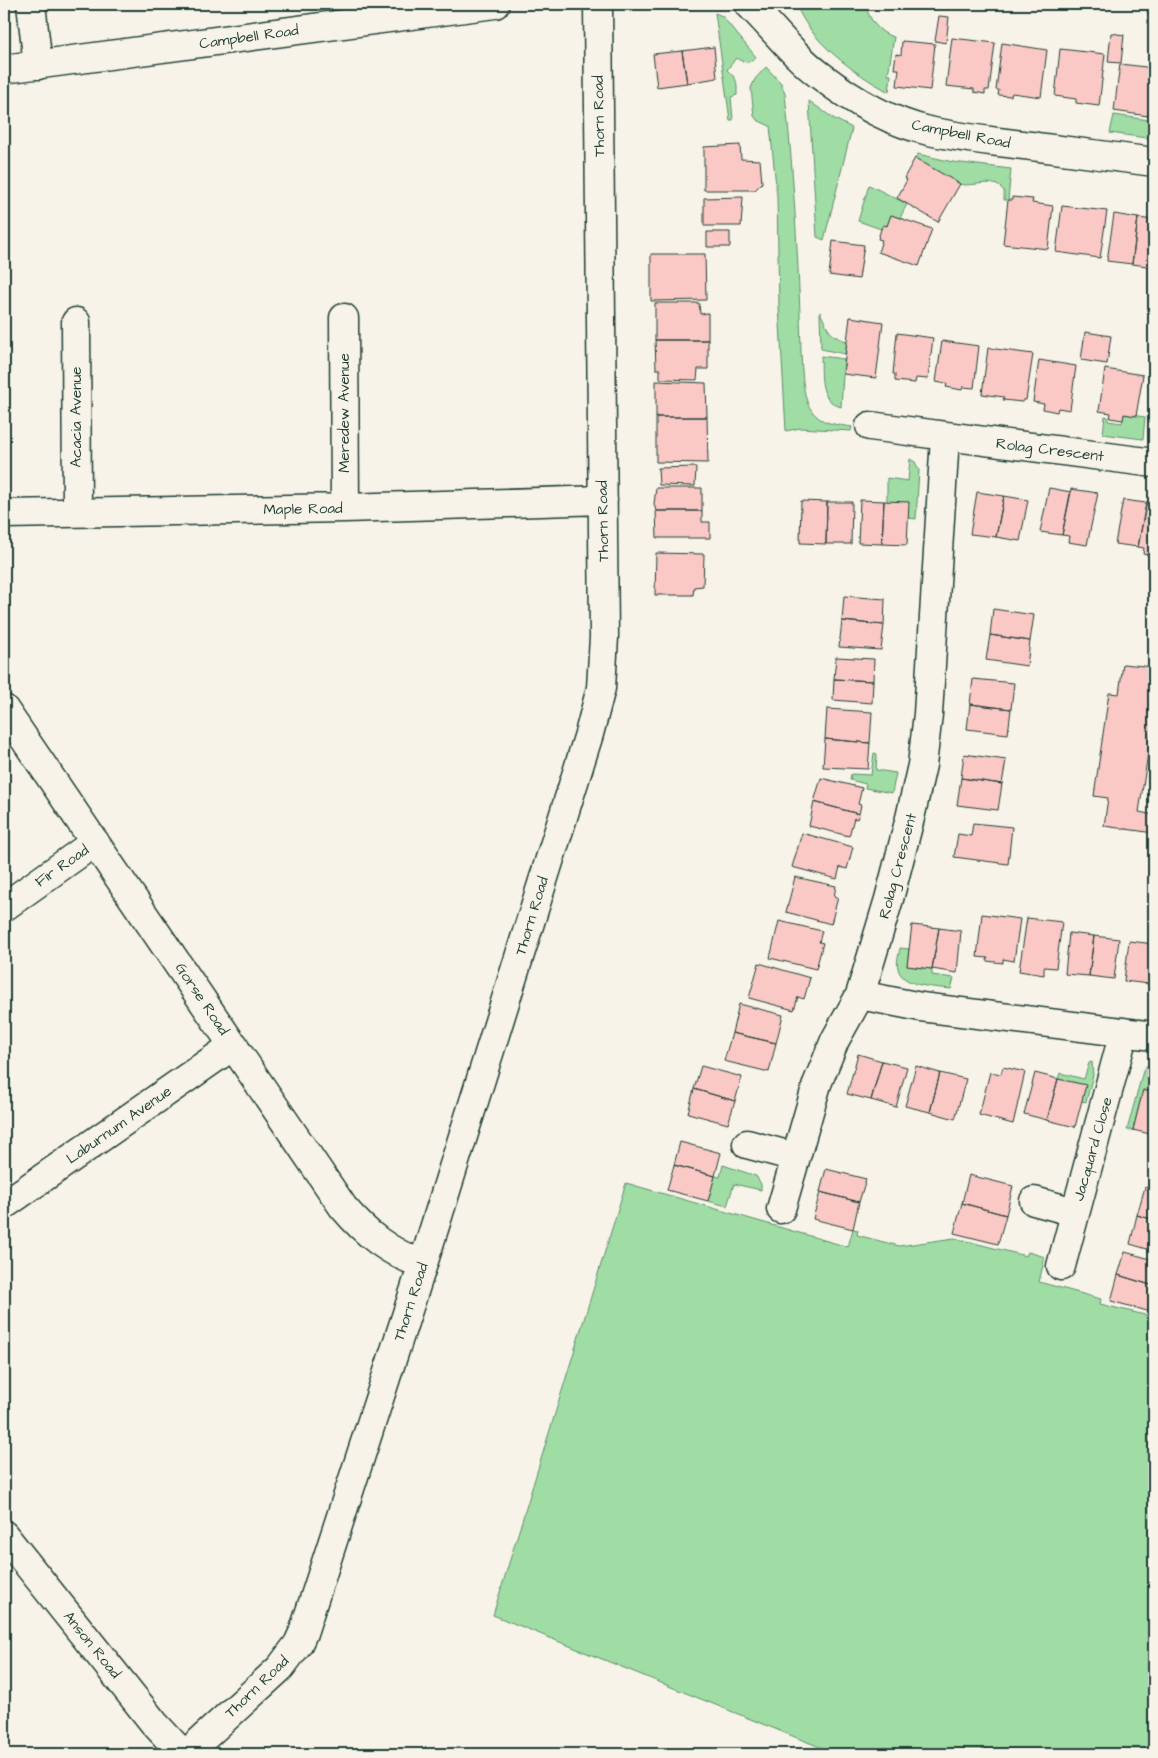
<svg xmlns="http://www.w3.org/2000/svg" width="1158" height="1758" font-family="'Architects Daughter',sans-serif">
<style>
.green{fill:#9fdda4;stroke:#5f8d6c}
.building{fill:#fac9c6;stroke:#1f3d34}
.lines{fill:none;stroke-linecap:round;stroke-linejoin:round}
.minor-casing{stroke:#1f3d34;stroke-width:31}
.minor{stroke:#f7f3e8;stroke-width:28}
.labels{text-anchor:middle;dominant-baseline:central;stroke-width:4;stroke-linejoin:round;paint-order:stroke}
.street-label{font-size:15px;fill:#1f3d34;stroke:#f7f3e8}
</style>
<rect width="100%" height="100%" fill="#f7f3e8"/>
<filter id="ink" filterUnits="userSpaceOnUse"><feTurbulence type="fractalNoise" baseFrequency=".02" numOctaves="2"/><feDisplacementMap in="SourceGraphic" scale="10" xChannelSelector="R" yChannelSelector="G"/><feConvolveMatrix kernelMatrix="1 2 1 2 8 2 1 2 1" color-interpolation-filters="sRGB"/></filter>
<g filter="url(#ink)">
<path class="green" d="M796 4H865C869 19 878 33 894 37L888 75H891L889 92C854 73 810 42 796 4Z
M1145 4H1154V34Z
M715 13 722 16 756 57C749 63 743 63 736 58L727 70C738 80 737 81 737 95L731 97 733 120H730Z
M766 67 781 83 785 94C793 167 797 240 800 313 801 335 800 386 808 404 817 424 833 424 852 427L851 431 800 428 786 431 779 306 777 196 770 126 757 120 754 116 751 88 755 79Z
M809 101 833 118 852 128 824 240 817 237Z
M1152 106 1154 107V139L1110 133 1114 115 1149 120Z
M918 154 953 162 1011 169 1008 200H1004V191C993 176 974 188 959 184 949 181 925 164 915 158Z
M869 185 907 204 900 218 891 215 887 226 883 225 881 229 858 221Z
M820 312C828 328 828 336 847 341L845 354 821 349Z
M821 356 844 359 841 407C818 400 822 376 821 356Z
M1124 414 1145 417 1143 439 1103 434 1105 416 1108 417V421L1122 423Z
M910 459 915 462 919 470 916 519 908 518 887 501V478L908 481Z
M874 753 877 754 876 770 896 773 892 793 865 788 866 784 850 780 851 774 871 775Z
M900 948 909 949 907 966 932 969V975L954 978 951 989C936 987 901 987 898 968 896 962 899 954 900 948Z
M1092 1062 1093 1075 1086 1102 1082 1101 1058 1079 1060 1073 1084 1079 1089 1063Z
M1154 1062 1153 1093 1143 1090 1133 1130H1127L1143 1071 1145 1067Z
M723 1165 756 1176 761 1184V1190L734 1184 727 1206 708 1201 715 1176 720 1177Z
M626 1183 848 1247 853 1229 858 1230 857 1235 899 1246 954 1238 1026 1256 1028 1252 1045 1257 1039 1282 1101 1299 1100 1304 1153 1317 1154 1314V1754H837L493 1615Z"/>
<path class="building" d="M939 16 949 17 946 43 935 41Z
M1111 33 1124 35 1121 63 1108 62Z
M952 38 995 43 989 90H985V94L974 92V89L946 86Z
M902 41 935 44 930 90 897 86 899 69H894L896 54 901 55Z
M1002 43 1047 50 1041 97 1012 93 1011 96 998 95 999 90H996Z
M714 47 717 78 687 83 682 51Z
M1060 49 1105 54 1099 106 1076 103V99L1055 96Z
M682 51 687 83 657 87 653 54Z
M1120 64 1154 68 1151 86H1154V101L1150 100 1148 116 1114 111Z
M740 145 741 159 760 160 762 183 755 190H704V147Z
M915 158 960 184 938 222 897 198 907 180 904 178Z
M743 197 741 226H704V198Z
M1012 197 1033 199 1032 203 1053 206 1048 249 1003 244 1008 200H1012Z
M1062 206 1107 211 1100 258 1056 252Z
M1114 214 1138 218 1132 264 1107 261Z
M891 215 932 229 919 266 878 252 882 240 878 239 881 229 883 225 887 226Z
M1138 218 1154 220V267L1132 264Z
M707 232H730V247H707Z
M833 241 864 245 859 279 829 275Z
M651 254H705L706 300 651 301Z
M655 303H699L700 314 708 313V340H655Z
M850 317 883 322 876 378 843 374Z
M1085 332 1111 336 1107 364 1081 360Z
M897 333 933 338 928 379 916 378 915 383 895 381V374H893Z
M655 340H708V369H698L697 380 660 379V369H656Z
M942 341 979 346 974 388 963 387 962 390 946 387 947 384 936 382Z
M1153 346H1154V376L1148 375Z
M988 348 1033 354 1026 400H1023L1022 402 1003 400 1004 397 982 394Z
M1039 360 1076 366 1070 410 1058 408 1057 412 1043 409 1044 404 1033 402Z
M1105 369 1143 375 1136 416 1124 414 1123 420 1110 418 1111 413 1099 411Z
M656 381 706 383 707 417H656Z
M656 417H707L708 463 656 462Z
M696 467 695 486 659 485 658 468Z
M656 488H702V511H656L654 504Z
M1049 488 1071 492 1062 535 1040 532Z
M1071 489 1098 493 1087 545 1068 542 1069 536 1062 535Z
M977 492 1004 496 996 537 970 534Z
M1004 496 1028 500 1020 541 996 537Z
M860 500 884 501 882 544 858 543Z
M1123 500 1146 503 1138 547 1115 544Z
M801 501 827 502 826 544 800 543Z
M884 501 909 502 907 545 882 544Z
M1147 501 1154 502V556L1143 554 1144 548 1138 547Z
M827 502H852L851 544H826Z
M656 511H702V522H710V538H657Z
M656 553 704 554 703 586 694 587 693 595H655Z
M844 596 885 599 884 625 842 621Z
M993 609 1034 615 1030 641 990 635Z
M842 621 884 625 881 650 839 647Z
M990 635 1030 641 1027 666 986 660Z
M836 657 874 659 873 681 834 679Z
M1123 664 1154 667V715L1139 812 1154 815V833L1104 826 1108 798 1094 796 1109 693 1119 694Z
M834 679 873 681 872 703 833 700Z
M973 679 1014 683 1011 709 970 704Z
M970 704 1011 709 1008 734 967 729Z
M827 709 872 712 870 743 825 739Z
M825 739 870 743 868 769 823 767Z
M964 754 1006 760 1002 784 961 778Z
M821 778 862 788 858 804 861 805 859 814 814 802Z
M961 778 1002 784 998 810 957 805Z
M814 802 859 814 857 819 854 818 849 836 809 826Z
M973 823 1012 827 1008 864 954 857 958 834 971 836Z
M802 833 853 847 847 869 840 867 837 879 792 867Z
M795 877 836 886 834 897H838L831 924 786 912Z
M982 914 1020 919 1014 961 1003 959V963L987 961 988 958 977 957Z
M1027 918 1062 922 1056 968 1044 967V975L1019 971Z
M779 921 822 931 819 942 823 943 816 969 770 958Z
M912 925 939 928 932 969 907 966Z
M939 928 961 931 957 973 932 969Z
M1069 933 1094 936 1089 976 1065 974Z
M1094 936 1119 939 1114 979 1089 976Z
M1129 941 1154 944 1149 984 1124 981Z
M1154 944V984H1149Z
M759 963 810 978 804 999 798 997 794 1010 749 998Z
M739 1004 783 1015 776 1043 732 1033Z
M732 1033 776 1043 769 1072 724 1061Z
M858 1054 882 1061 871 1100 847 1094Z
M882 1061 907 1067 896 1107 871 1100Z
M701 1066 742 1077 735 1101 694 1089Z
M916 1066 940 1073 930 1112 905 1106Z
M1003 1067 1025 1072 1013 1124 979 1115 990 1072 1001 1074Z
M940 1073 966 1079 955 1119 930 1112Z
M1035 1073 1058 1079 1047 1120 1024 1114Z
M1058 1079 1086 1085 1075 1127 1047 1120Z
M1154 1088V1135L1133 1130 1143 1090 1153 1093Z
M694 1089 735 1101 728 1124 688 1113Z
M680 1142 721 1153 715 1176 674 1165Z
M674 1165 715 1176 708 1201 667 1190Z
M826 1169 866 1179 859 1202 820 1192Z
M969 1175 1013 1186 1006 1215 962 1203Z
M1145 1187 1154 1190V1220L1137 1215Z
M820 1192 859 1202 853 1229 813 1219Z
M962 1203 1006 1215 998 1244 954 1233Z
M1137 1215 1154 1220V1251L1130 1244Z
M1125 1252 1154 1260V1286L1118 1275Z
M1118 1275 1154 1286V1302L1151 1312 1111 1301Z"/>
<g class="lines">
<g class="minor-casing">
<path id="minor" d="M31 4 38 65
M749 4C773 28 794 56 821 76 852 100 890 122 929 131 965 139 1001 142 1038 147 1077 152 1115 157 1154 162
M4 69 495 4
M344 318 345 508
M76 322 77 512
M870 426 1154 463
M945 437 928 714 922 765 910 818 889 899 860 995 921 1007 1154 1036
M4 514 345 508 603 500
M4 709 343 1207C365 1233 389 1253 423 1264
M4 907 95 842
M747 1144 795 1157
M1034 1201 1075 1212
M4 1205 234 1045
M781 1209 817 1084 835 1040 860 995
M1061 1266 1124 1032
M4 1535 154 1723 183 1754
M186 1754 280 1668 298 1644 303 1633 423 1264 589 734 601 688 604 637 598 4"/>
</g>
<use href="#minor" class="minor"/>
</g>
</g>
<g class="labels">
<g class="street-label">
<text transform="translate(249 37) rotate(-8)">Campbell Road</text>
<text transform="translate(599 116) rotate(-91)">Thorn Road</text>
<text transform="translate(961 134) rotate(11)">Campbell Road</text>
<text transform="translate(344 413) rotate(-90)">Meredew Avenue</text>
<text transform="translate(76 417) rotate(-90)">Acacia Avenue</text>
<text transform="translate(1050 450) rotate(7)">Rolag Crescent</text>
<text transform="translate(303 509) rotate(-1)">Maple Road</text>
<text transform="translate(603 521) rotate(-91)">Thorn Road</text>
<text transform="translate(62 866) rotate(-35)">Fir Road</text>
<text transform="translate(898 866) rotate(-75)">Rolag Crescent</text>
<text transform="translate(532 916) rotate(-73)">Thorn Road</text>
<text transform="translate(202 999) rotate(56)">Gorse Road</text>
<text transform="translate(119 1125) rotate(-35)">Laburnum Avenue</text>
<text transform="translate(1093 1149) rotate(-74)">Jacquard Close</text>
<text transform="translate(411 1302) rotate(-72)">Thorn Road</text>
<text transform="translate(92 1645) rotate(51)">Anson Road</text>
<text transform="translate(257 1687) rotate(-44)">Thorn Road</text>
</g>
</g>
<rect width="1158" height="1758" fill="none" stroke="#f7f3e8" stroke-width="20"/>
<rect x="10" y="10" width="1138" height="1738" fill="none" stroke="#1f3d34" stroke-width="2" filter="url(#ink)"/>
</svg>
